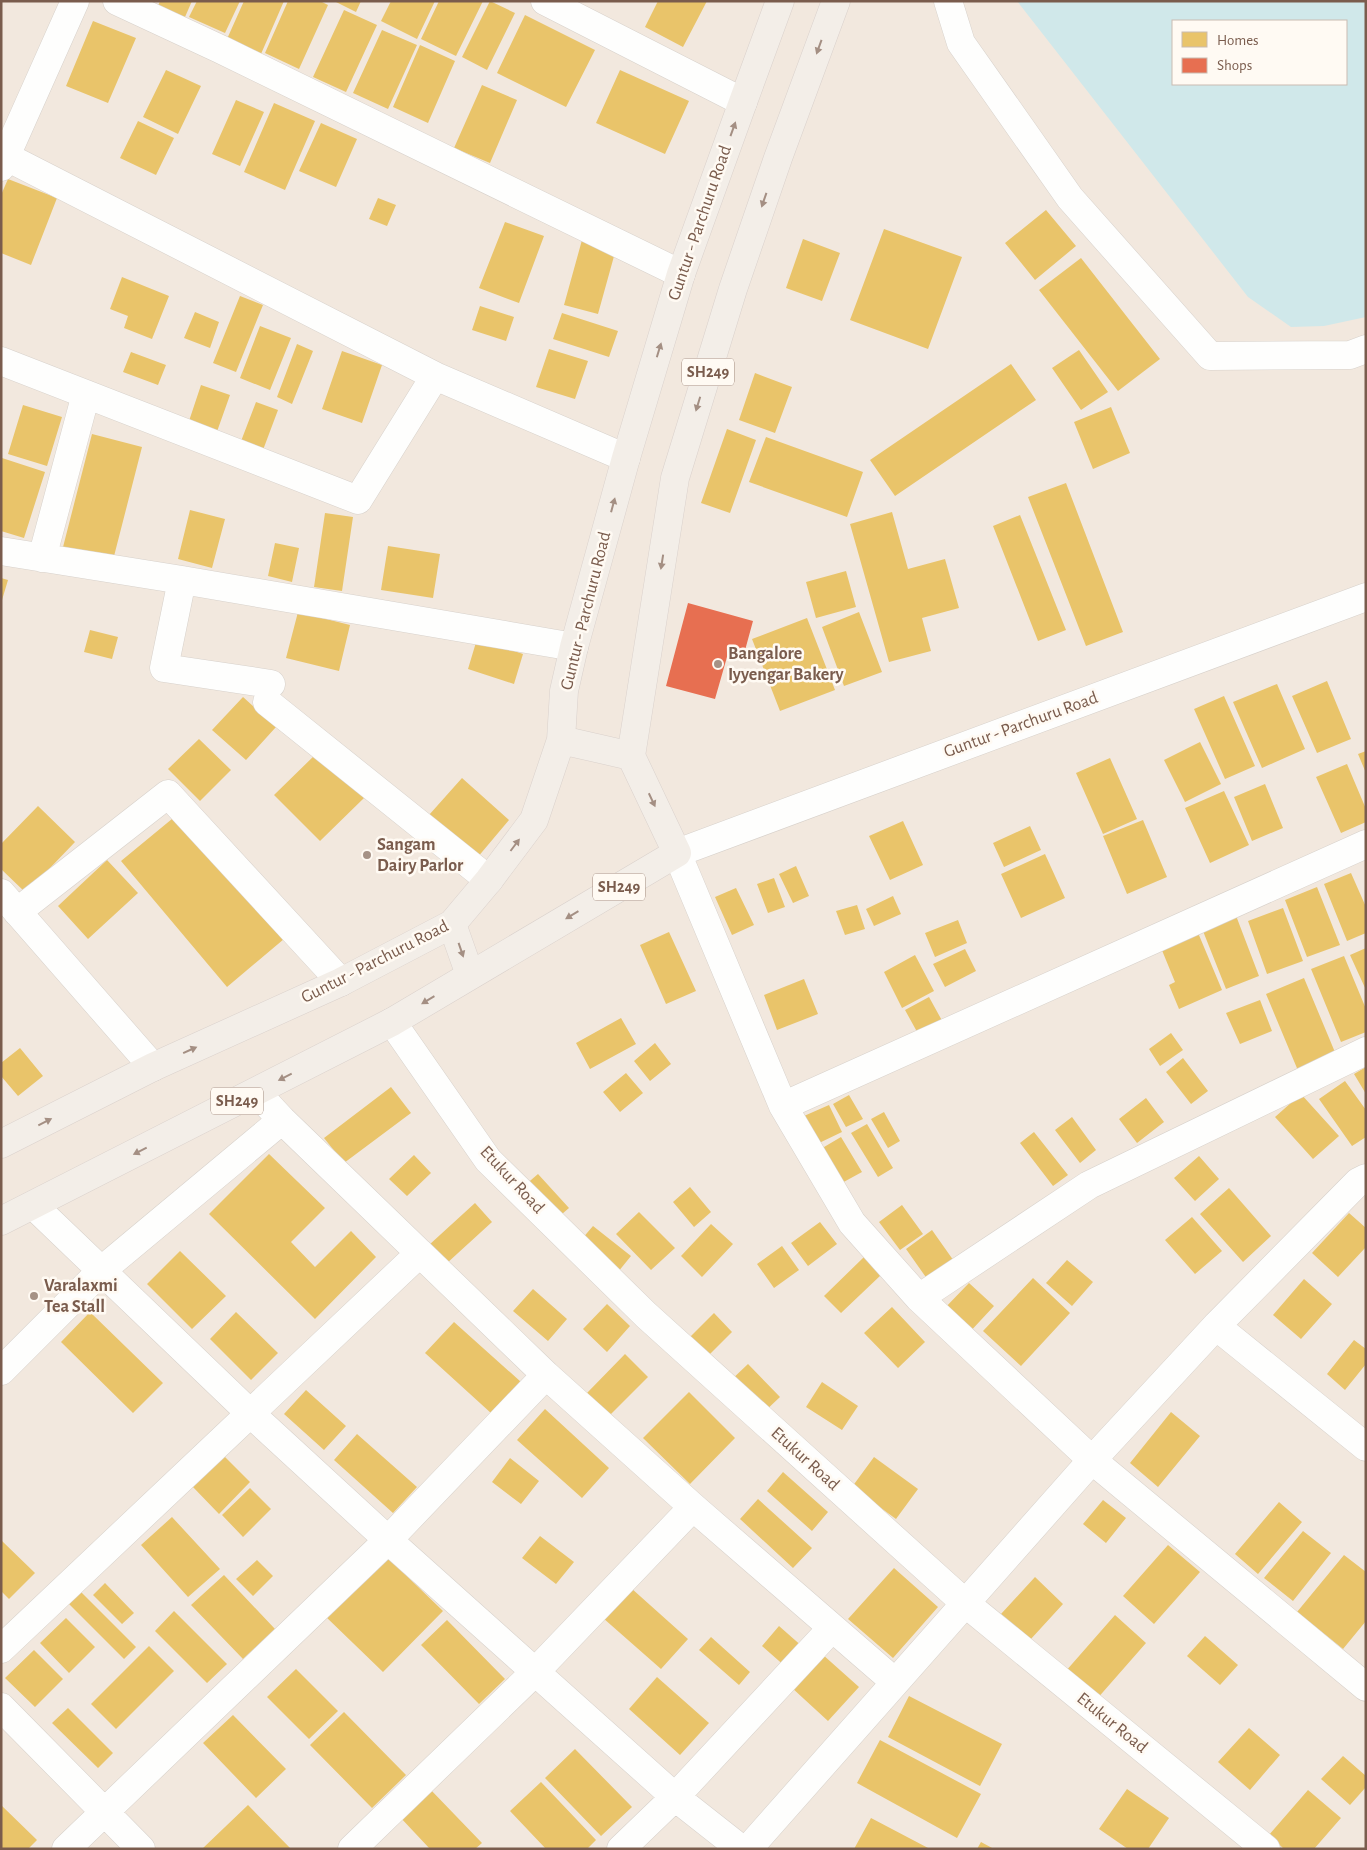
<svg xmlns="http://www.w3.org/2000/svg" width="1367" height="1850" font-family="'Alegreya Sans',sans-serif">
<style>
.residential{fill:#f2e8de;fill-rule:evenodd}
.water{fill:#d0e8ea;fill-rule:evenodd}
.homes{fill:#e9c46a}
.shops{fill:#e76f51}
.lines{fill:none;stroke-linecap:round;stroke-linejoin:round}
.minor-casing{stroke:#d7d1cb;stroke-width:29}
.major-casing{stroke:#dad1cc;stroke-width:29}
.minor{stroke:#fefefd;stroke-width:28}
.major{stroke:#f3eee8;stroke-width:28}
.oneway{fill:#a48f83}
.poi-dot{fill:#a69286;stroke:#fffaf3;stroke-width:2}
.labels{text-anchor:middle;dominant-baseline:central;stroke-width:5;stroke-linejoin:round;paint-order:stroke}
.shield{fill:#fffaf3;stroke:#a28b7f;stroke-width:1}
.shield-label{font-size:16px;font-weight:bold;fill:#7a5c4d}
.street-label{font-size:18px;fill:#7a5c4d;stroke:#fffaf3}
.poi-label{font-size:18px;font-weight:bold;fill:#7a5c4d;stroke:#fffaf3;text-anchor:start}
</style>
<rect width="100%" height="100%" fill="#f9f5f0"/>
<path class="residential" d="M1 1H1366V1849H1ZM1173 21H1346V84H1173Z"/>
<path class="water" d="M1017 1H1366V317L1324 326 1291 327 1248 297ZM1173 21H1346V84H1173Z"/>
<path class="homes" d="M160 1H192L185 17 158 6Z
M197 1H240L225 33 189 17Z
M244 1H284L261 54 227 39Z
M288 1H320L328 5 299 69 265 53Z
M334 1H361L356 12Z
M391 1H435L417 39 381 21Z
M439 1H483L456 56 421 39Z
M490 1 515 13 487 70 462 57Z
M658 1H707L683 47 645 27Z
M344 10 377 25 346 92 313 77Z
M525 15 595 50 566 107 497 73Z
M93 21 136 38 108 103 66 86Z
M382 30 417 45 388 109 353 93Z
M420 45 455 61 428 123 393 107Z
M166 70 201 86 178 134 143 117Z
M620 70 689 101 665 154 596 123Z
M482 85 517 100 490 163 454 148Z
M236 100 264 112 240 166 212 154Z
M274 103 315 121 285 190 244 172Z
M138 121 174 138 156 175 120 158Z
M321 123 357 139 336 187 299 171Z
M8 179 57 198 31 265 1 253V195Z
M378 198 396 205 387 226 369 219Z
M1046 210 1076 246 1035 280 1005 243Z
M505 222 544 236 519 303 479 288Z
M884 229 962 257 928 349 850 320Z
M803 239 840 253 822 301 786 288Z
M582 240 616 249 598 314 564 305Z
M1081 258 1160 359 1118 391 1039 290Z
M122 277 169 296 152 339 124 328 128 316 110 309Z
M240 296 263 305 236 372 213 363Z
M480 306 514 317 506 341 472 330Z
M195 312 219 322 210 348 184 338Z
M562 313 618 331 609 357 553 339Z
M260 326 291 338 270 390 240 378Z
M297 344 313 351 292 404 277 397Z
M549 349 588 361 575 399 536 387Z
M1079 350 1108 392 1081 410 1052 368Z
M342 351 382 365 362 423 322 409Z
M131 352 166 365 158 385 123 372Z
M1011 364 1036 400 895 496 870 460Z
M755 373 792 387 775 433 739 420Z
M201 385 230 395 214 440 186 430Z
M256 402 278 410 260 458 238 449Z
M23 405 62 417 47 466 8 454Z
M1111 407 1130 453 1093 469 1074 422Z
M727 429 756 440 730 513 701 503Z
M92 434 142 447 112 564 62 551Z
M766 437 863 472 847 517 749 482Z
M2 458 45 472 24 538 1 531Z
M1066 483 1123 632 1086 646 1028 497Z
M190 510 225 519 212 568 178 559Z
M892 512 908 569 945 559 959 608 922 618 931 651 889 662 850 524Z
M325 513 353 517 342 591 314 587Z
M1020 515 1066 630 1038 641 993 526Z
M275 543 299 548 292 582 268 576Z
M388 546 440 554 433 598 381 590Z
M846 571 856 607 816 618 806 582Z
M1 578 8 580 2 600H1Z
M298 612 350 625 339 671 286 658Z
M859 612 882 672 844 686 822 627Z
M807 618 835 690 780 711 752 639Z
M90 630 118 637 112 659 84 652Z
M477 639 523 654 514 684 468 669Z
M1327 681 1351 739 1317 753 1292 696Z
M1277 684 1305 749 1262 768 1233 702Z
M1224 696 1255 766 1225 779 1194 709Z
M243 697 276 727 246 760 212 730Z
M199 739 231 770 200 801 168 769Z
M1200 742 1221 784 1185 802 1164 760Z
M1366 751V773L1358 754Z
M318 752 364 798 320 841 274 795Z
M1110 758 1137 819 1103 834 1076 773Z
M1347 764 1366 809V822L1341 833 1316 777Z
M462 778 509 820 477 858 429 815Z
M1265 784 1283 828 1252 841 1234 797Z
M1224 791 1249 845 1210 863 1185 808Z
M38 806 75 842 26 893 1 869V844Z
M178 814 284 939 227 987 121 861Z
M1143 820 1167 877 1127 894 1103 836Z
M903 821 923 865 890 880 869 836Z
M1030 826 1041 850 1004 867 993 843Z
M1045 854 1065 898 1021 918 1001 874Z
M107 860 138 893 88 939 58 906Z
M796 866 809 896 793 903 779 874Z
M1351 873 1366 907V933L1347 941 1324 884Z
M774 878 785 907 768 913 757 884Z
M1317 887 1340 945 1307 957 1285 900Z
M736 888 754 925 732 935 715 897Z
M893 896 901 914 874 926 866 909Z
M857 905 865 929 845 935 836 911Z
M1283 908 1303 961 1267 974 1248 921Z
M1235 913 1259 976 1226 989 1201 926Z
M958 920 967 943 935 957 925 933Z
M1196 928 1222 990 1179 1009 1169 985 1175 982 1159 943Z
M669 932 696 991 666 1004 640 945Z
M1366 948V990L1350 955Z
M965 949 976 971 945 987 933 964Z
M915 955 934 991 902 1008 884 972Z
M1344 956 1366 1009V1032L1341 1042 1311 969Z
M1304 978 1337 1057 1299 1073 1266 994Z
M804 979 818 1014 777 1030 764 995Z
M929 997 945 1026 921 1039 905 1010Z
M1260 1000 1272 1031 1240 1044 1226 1013Z
M621 1018 636 1044 590 1069 576 1043Z
M1171 1033 1183 1050 1160 1066 1149 1049Z
M655 1043 671 1064 650 1081 634 1061Z
M20 1048 43 1076 18 1096 1 1076V1063Z
M1183 1058 1208 1091 1191 1104 1166 1072Z
M1366 1067V1094L1354 1074Z
M626 1073 643 1093 620 1112 603 1092Z
M1345 1081 1366 1110V1137L1352 1146 1319 1099Z
M391 1087 411 1113 344 1163 324 1138Z
M1301 1094 1339 1136 1313 1159 1275 1117Z
M849 1095 863 1119 846 1127 833 1104Z
M1146 1098 1164 1122 1137 1143 1119 1119Z
M829 1105 842 1132 817 1144 804 1116Z
M884 1112 900 1141 888 1148 871 1119Z
M1072 1117 1096 1150 1080 1163 1055 1130Z
M867 1124 893 1168 878 1177 851 1133Z
M1034 1132 1068 1175 1053 1186 1020 1143Z
M841 1137 862 1172 840 1184 819 1150Z
M269 1154 325 1208 291 1242 315 1267 351 1231 376 1257 315 1319 209 1214Z
M414 1155 431 1173 407 1196 389 1179Z
M1199 1156 1219 1179 1195 1201 1174 1178Z
M538 1174 569 1208 555 1220 524 1186Z
M690 1187 711 1212 694 1227 673 1202Z
M1229 1188 1271 1236 1243 1262 1200 1214Z
M475 1203 492 1222 446 1264 429 1245Z
M902 1205 923 1234 900 1250 879 1222Z
M639 1212 675 1248 651 1270 616 1234Z
M1349 1213 1366 1228V1247L1338 1277 1312 1253Z
M1192 1217 1222 1251 1195 1274 1165 1240Z
M820 1222 837 1244 808 1266 791 1243Z
M711 1224 733 1244 702 1277 681 1256Z
M593 1226 631 1256 618 1272 581 1240Z
M932 1230 956 1264 930 1283 906 1249Z
M782 1246 799 1270 774 1288 757 1264Z
M180 1251 226 1296 192 1329 147 1284Z
M864 1257 881 1275 841 1313 824 1296Z
M1067 1260 1093 1282 1072 1306 1046 1283Z
M1033 1278 1070 1313 1021 1366 983 1331Z
M1304 1279 1332 1304 1301 1339 1273 1315Z
M969 1283 994 1306 967 1335 942 1311Z
M533 1289 567 1319 548 1341 513 1311Z
M607 1304 630 1326 607 1352 583 1329Z
M892 1307 925 1342 898 1368 864 1333Z
M90 1312 163 1383 133 1413 61 1342Z
M236 1312 278 1353 251 1380 210 1339Z
M714 1313 732 1332 708 1356 690 1337Z
M454 1322 521 1382 492 1414 425 1353Z
M1354 1340 1366 1349V1364L1345 1390 1327 1374Z
M625 1354 648 1377 610 1415 587 1393Z
M748 1364 780 1397 761 1415 728 1383Z
M822 1382 858 1406 842 1430 806 1407Z
M306 1390 346 1426 324 1450 284 1414Z
M689 1392 735 1438 690 1484 643 1438Z
M545 1409 609 1468 582 1498 517 1440Z
M1171 1412 1200 1436 1158 1487 1130 1463Z
M357 1434 417 1487 393 1513 334 1460Z
M223 1455 250 1482 219 1514 192 1486Z
M874 1457 918 1489 896 1519 852 1487Z
M510 1458 539 1481 521 1504 492 1482Z
M783 1472 828 1512 812 1531 767 1491Z
M250 1488 271 1509 243 1537 222 1515Z
M758 1499 812 1548 793 1568 740 1519Z
M1103 1500 1126 1518 1106 1543 1083 1524Z
M1279 1502 1302 1522 1258 1574 1235 1554Z
M172 1517 220 1569 188 1597 141 1545Z
M1303 1531 1331 1553 1293 1601 1264 1578Z
M540 1536 574 1562 556 1584 522 1558Z
M1 1540 35 1573 9 1599 1 1591Z
M1168 1545 1200 1572 1154 1624 1123 1596Z
M384 1554 443 1611 383 1672 324 1615Z
M1344 1555 1366 1572V1621L1343 1649 1297 1612Z
M257 1560 273 1576 253 1596 236 1579Z
M894 1568 938 1607 893 1658 848 1619Z
M224 1575 275 1629 243 1659 191 1605Z
M1035 1577 1063 1604 1030 1640 1001 1614Z
M105 1583 134 1613 122 1624 93 1595Z
M631 1588 688 1639 661 1669 603 1618Z
M81 1592 136 1647 124 1659 69 1604Z
M174 1611 227 1664 207 1683 155 1631Z
M1115 1615 1146 1643 1096 1700 1065 1672Z
M66 1618 95 1647 69 1673 40 1643Z
M447 1620 505 1679 479 1704 421 1645Z
M779 1626 804 1648 787 1668 762 1646Z
M1205 1636 1238 1665 1220 1685 1187 1656Z
M711 1637 750 1672 739 1685 699 1650Z
M149 1646 174 1671 116 1729 91 1704Z
M34 1650 63 1679 35 1707 5 1678Z
M822 1654 859 1687 828 1721 791 1687Z
M296 1669 338 1711 309 1739 267 1697Z
M657 1677 709 1723 680 1755 629 1709Z
M909 1696 1002 1744 980 1786 888 1737Z
M68 1708 113 1753 98 1768 52 1723Z
M344 1712 406 1775 372 1808 310 1745Z
M233 1715 286 1769 256 1798 203 1743Z
M1249 1728 1280 1755 1250 1790 1218 1762Z
M880 1740 981 1794 957 1838 857 1783Z
M575 1749 632 1807 601 1836 545 1778Z
M1343 1756 1366 1776V1787L1350 1805 1321 1779Z
M541 1782 596 1840 587 1849H546L510 1811Z
M429 1788 482 1843 475 1849H430L399 1816Z
M1127 1789 1169 1818 1148 1849H1128L1099 1829Z
M1308 1790 1341 1818 1314 1849H1284L1269 1835Z
M1 1805 37 1840 28 1849H1Z
M248 1805 291 1849H202Z
M871 1818 930 1849H854Z
M981 1842 994 1849H977Z"/>
<path class="shops" d="M688 603 753 621 744 654 729 650 715 699 666 686Z"/>
<g class="lines">
<g class="minor-casing">
<path id="minor" d="M117 1 220 49 681 274
M545 1 743 102
M948 1 961 43 1070 198 1210 356 1350 355 1366 349
M1 154 435 376 626 458
M1 167 75 1
M1 361 358 500 435 376
M1 551 182 580 574 647
M42 558 86 394
M182 580 164 668 271 684
M1366 597 677 853 783 1106 852 1223 919 1298 1092 1460 1366 1687
M267 702 489 880
M1 893 153 1067
M17 912 168 794 341 982
M392 1022 488 1160 646 1315 965 1603 1266 1849
M256 1092 282 1120 546 1375 693 1507 895 1682
M783 1106 1366 844
M34 1206 251 1414 388 1540 675 1797 741 1849
M919 1298 1089 1185 1366 1051
M1216 1326 1366 1447
M1 1371 102 1270 282 1120
M1 1649 420 1253
M1 1707 141 1849
M66 1849 388 1540 546 1375
M352 1849 536 1671 693 1507
M621 1849 675 1797 832 1628
M748 1849 1092 1460 1216 1326 1358 1182 1366 1178"/>
</g>
<g class="major-casing">
<path id="major" d="M561 740 631 756
M452 924 470 975
M1 1144 153 1067 341 982 452 924 489 880 534 820 561 740 564 691 574 647 626 458 681 274 743 102 780 1
M1 1221 392 1022 677 853 631 756 675 478 733 289 778 158 836 1"/>
</g>
<use href="#minor" class="minor"/>
<use href="#major" class="major"/>
</g>
<defs><path id="oneway-solid" d="M-6-.8H1V-3.2L6.5 0L1 3.2V.8H-6Z" transform="scale(1.25)"/></defs>
<g class="oneway">
<use href="#oneway-solid" transform="translate(819 47) rotate(110)"/>
<use href="#oneway-solid" transform="translate(733 129) rotate(-70)"/>
<use href="#oneway-solid" transform="translate(764 200) rotate(109)"/>
<use href="#oneway-solid" transform="translate(659 350) rotate(-73)"/>
<use href="#oneway-solid" transform="translate(698 404) rotate(107)"/>
<use href="#oneway-solid" transform="translate(613 505) rotate(-75)"/>
<use href="#oneway-solid" transform="translate(662 562) rotate(99)"/>
<use href="#oneway-solid" transform="translate(652 800) rotate(65)"/>
<use href="#oneway-solid" transform="translate(515 845) rotate(-53)"/>
<use href="#oneway-solid" transform="translate(572 915) rotate(149)"/>
<use href="#oneway-solid" transform="translate(461 950) rotate(71)"/>
<use href="#oneway-solid" transform="translate(428 1000) rotate(149)"/>
<use href="#oneway-solid" transform="translate(190 1050) rotate(-24)"/>
<use href="#oneway-solid" transform="translate(285 1077) rotate(153)"/>
<use href="#oneway-solid" transform="translate(45 1122) rotate(-27)"/>
<use href="#oneway-solid" transform="translate(140 1151) rotate(153)"/>
</g>
<g class="poi-dot">
<circle cx="718" cy="664" r="5"/>
<circle cx="367" cy="855" r="5"/>
<circle cx="34" cy="1296" r="5"/>
</g>
<g class="labels">
<g class="shield">
<rect x="682" y="358.5" width="52" height="27" rx="4"/>
<rect x="593" y="873.5" width="52" height="27" rx="4"/>
<rect x="211" y="1087.5" width="52" height="27" rx="4"/>
</g>
<g class="shield-label">
<text x="708" y="372">SH249</text>
<text x="619" y="887">SH249</text>
<text x="237" y="1101">SH249</text>
</g>
<g class="street-label">
<text transform="translate(700 223) rotate(-71)">Guntur - Parchuru Road</text>
<text transform="translate(586 611) rotate(-76)">Guntur - Parchuru Road</text>
<text transform="translate(1021 725) rotate(-20)">Guntur - Parchuru Road</text>
<text transform="translate(375 962) rotate(-27)">Guntur - Parchuru Road</text>
<text transform="translate(512 1180) rotate(47)">Etukur Road</text>
<text transform="translate(805 1459) rotate(42)">Etukur Road</text>
<text transform="translate(1112 1723) rotate(39)">Etukur Road</text>
</g>
<g class="poi-label">
<text x="728" y="654">Bangalore<tspan x="728" dy="21">Iyyengar Bakery</tspan></text>
<text x="377" y="845">Sangam<tspan x="377" dy="21">Dairy Parlor</tspan></text>
<text x="44" y="1286">Varalaxmi<tspan x="44" dy="21">Tea Stall</tspan></text>
</g>
</g>
<rect width="1367" height="1850" fill="none" stroke="#7a5c4d" stroke-width="5"/>
<rect x="1172" y="20" width="175" height="65" fill="#fffaf3" stroke="#cabbb1"/>
<rect x="1182" y="32" width="25" height="15" fill="#e9c46a" stroke="#cabbb1"/>
<text x="1217" y="45" font-size="15" fill="#7a5c4d">Homes</text>
<rect x="1182" y="58" width="25" height="15" fill="#e76f51" stroke="#cabbb1"/>
<text x="1217" y="70" font-size="15" fill="#7a5c4d">Shops</text>
</svg>
